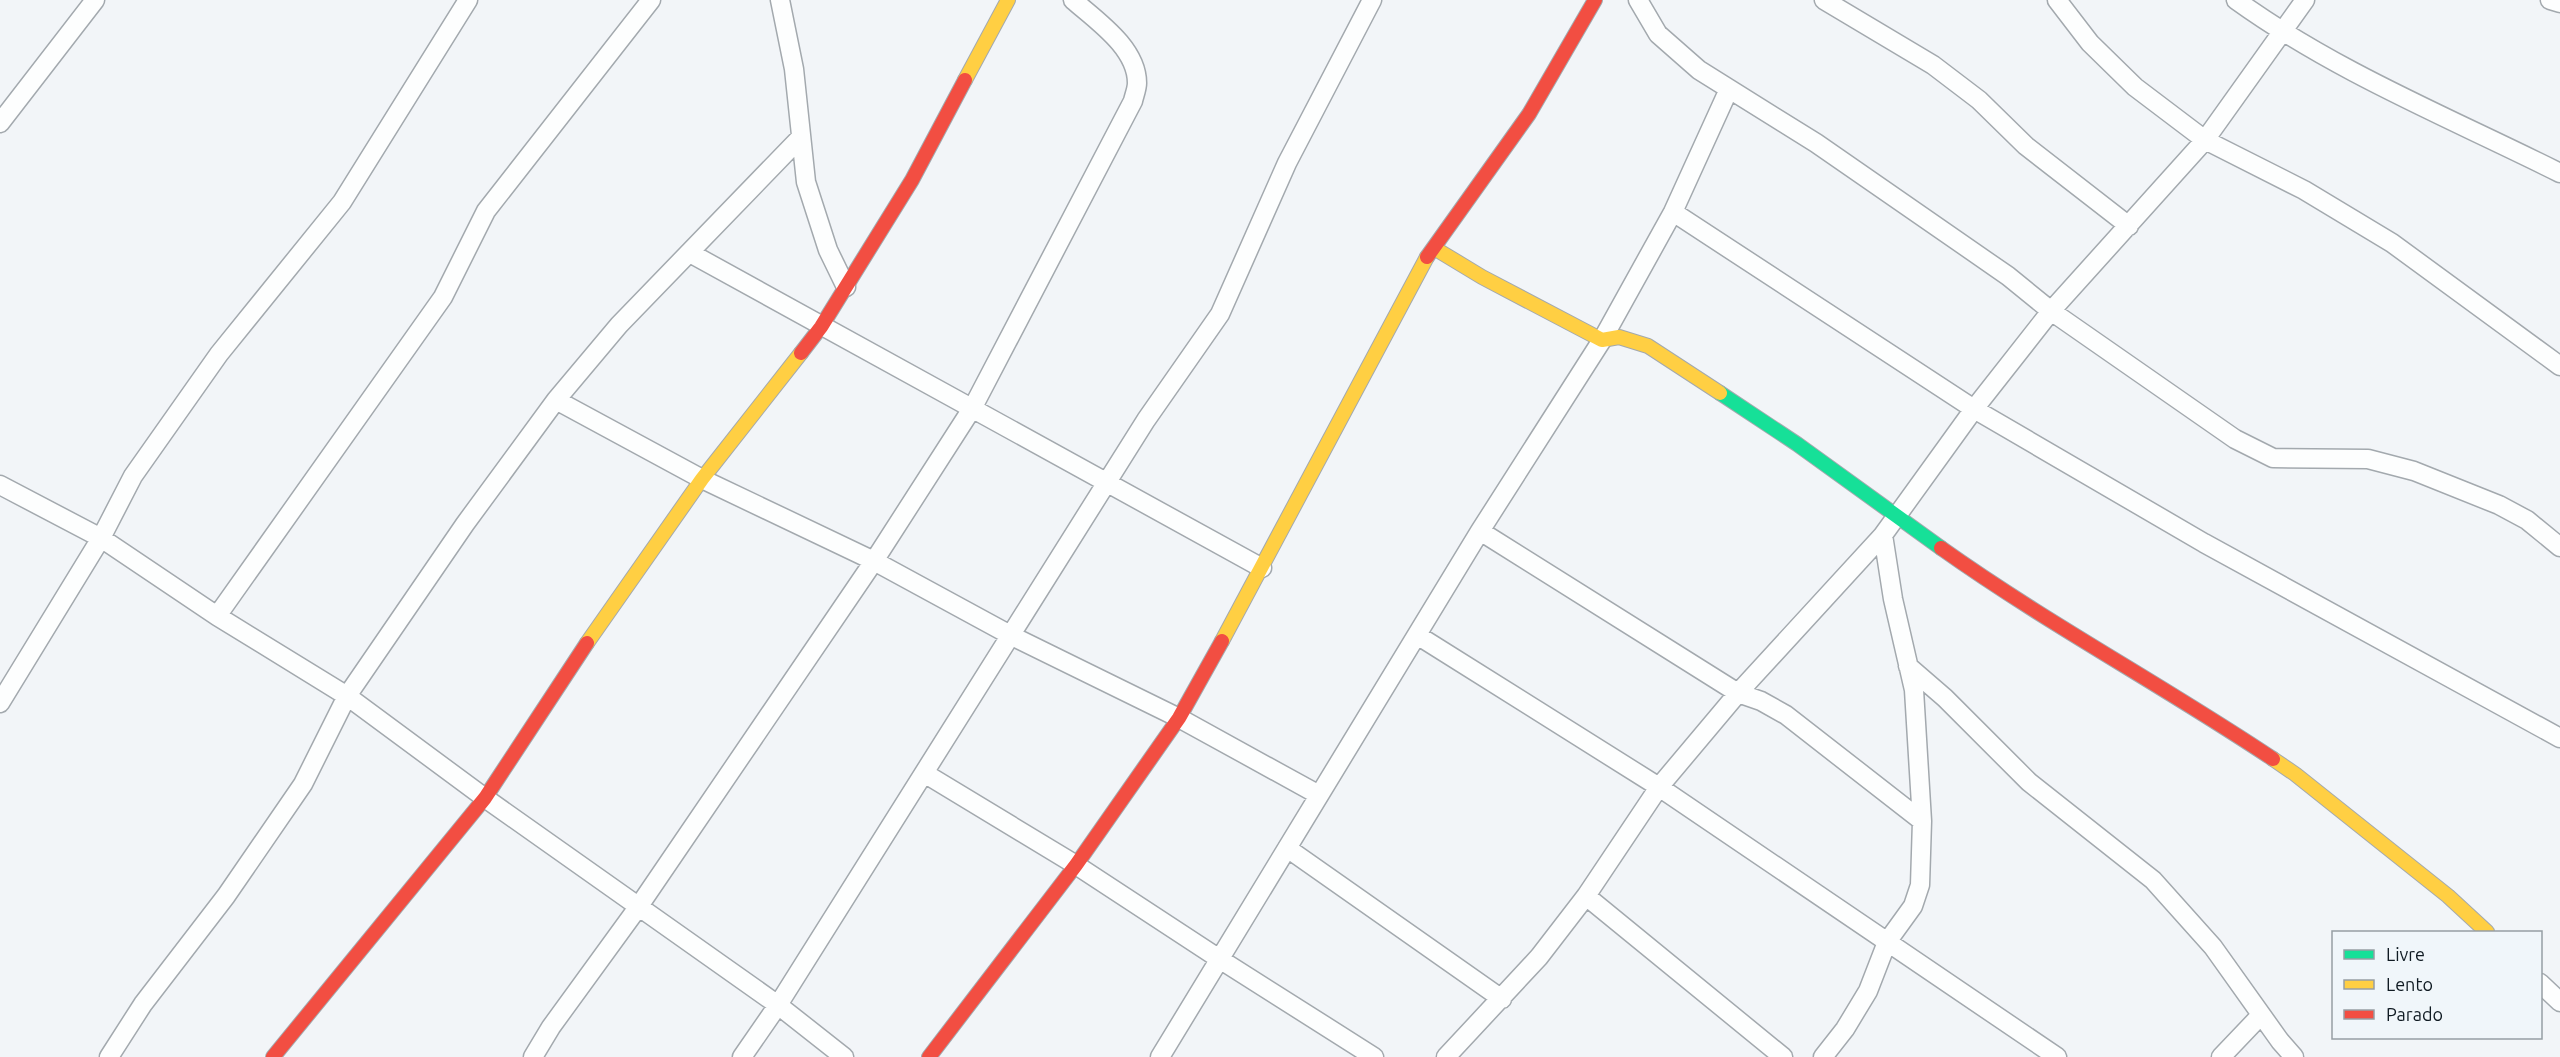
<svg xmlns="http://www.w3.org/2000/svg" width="2560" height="1057" font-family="Ubuntu,sans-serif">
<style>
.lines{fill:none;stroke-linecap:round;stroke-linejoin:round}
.street-casing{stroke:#a3a9ae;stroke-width:21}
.fast-casing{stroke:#a3a9ae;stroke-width:16}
.slow-casing{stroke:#a3a9ae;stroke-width:16}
.jam-casing{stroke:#a3a9ae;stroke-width:16}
.street{stroke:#fdfefe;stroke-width:18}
.fast{stroke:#16e098;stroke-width:14}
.slow{stroke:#ffcf43;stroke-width:14}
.jam{stroke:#f24e42;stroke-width:14}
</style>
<rect width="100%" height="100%" fill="#f2f5f8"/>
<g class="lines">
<g class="street-casing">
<path id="street" d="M780 0 794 69 806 182 828 250 846 287
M1638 0 1658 34 1699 70 1816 143 2008 276 2051 311 2235 439 2273 458 2368 459 2414 471 2499 505 2527 520 2560 547
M1824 0 1933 65 1979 100 2026 146 2129 226
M2057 0 2090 43 2135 87 2205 140 2304 190 2392 243 2560 366
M2236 0C2336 72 2450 118 2560 173
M2550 0 2560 3
M0 123 95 0
M1673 212 1974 409 2204 543 2560 738
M690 253 1262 568
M556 400 702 479 874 561 1012 636 1179 718 1319 795
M0 485 101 538 217 616 347 696 485 798 778 1005 844 1057
M1480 531 1738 693 1761 701 1786 715 1922 821
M217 616 443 297 486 211 651 0
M1417 635 1659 787 2057 1057
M1908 666 1945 698 2029 782 2153 880 2213 947 2280 1041 2294 1057
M0 703 101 538 133 476 219 354 342 202 468 0
M924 773 1076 865 1221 960 1374 1057
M1287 848 1502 999
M1586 896 1783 1057
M2540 983 2560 1002
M109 1057 143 1004 226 896 303 784 347 696 465 524 556 400 619 325 800 138
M533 1057 551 1027 639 906 874 561 973 407 1133 101C1134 96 1137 89 1137 83 1137 48 1097 21 1073 0
M742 1057 778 1005 1146 420 1220 314 1287 163 1372 0
M1160 1057 1480 531 1602 340 1673 212 1729 89
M1446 1057 1539 957 1586 896 1659 787 1738 693 1883 535
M1823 1057 1845 1029 1868 991 1887 942 1913 906 1920 885 1922 821 1914 690 1893 599 1883 535 1974 409 2051 311 2205 140 2305 0
M2221 1057 2261 1015"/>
</g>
<g class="fast-casing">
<path id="fast" d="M1720 393 1797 444 1941 548"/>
</g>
<g class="slow-casing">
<path id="slow" d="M965 80 1008 0
M1434 248 1482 277 1602 340 1619 337 1648 346 1720 393
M1222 641 1427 257
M587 643 702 479 801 353
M2273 759 2295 774 2448 896 2487 932"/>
</g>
<g class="jam-casing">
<path id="jam" d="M1427 257 1529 114 1595 0
M801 353 821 327 912 180 965 80
M1941 548C2048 624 2164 686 2273 759
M273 1057 485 798 587 643
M929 1057 1076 865 1179 718 1222 641"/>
</g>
<use href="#street" class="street"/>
<use href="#fast" class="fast"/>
<use href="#slow" class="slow"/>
<use href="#jam" class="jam"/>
</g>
<rect x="2332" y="931" width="210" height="108" fill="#f0f6fa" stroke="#969ea4" stroke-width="1.5"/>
<rect x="2344" y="950" width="30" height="9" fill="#16e098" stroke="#969ea4" stroke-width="1.5"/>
<text x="2386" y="961" font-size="18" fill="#101b23">Livre</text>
<rect x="2344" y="980" width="30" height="9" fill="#ffcf43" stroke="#969ea4" stroke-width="1.5"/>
<text x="2386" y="991" font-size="18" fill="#101b23">Lento</text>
<rect x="2344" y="1010" width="30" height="9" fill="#f24e42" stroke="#969ea4" stroke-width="1.5"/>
<text x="2386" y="1021" font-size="18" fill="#101b23">Parado</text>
</svg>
